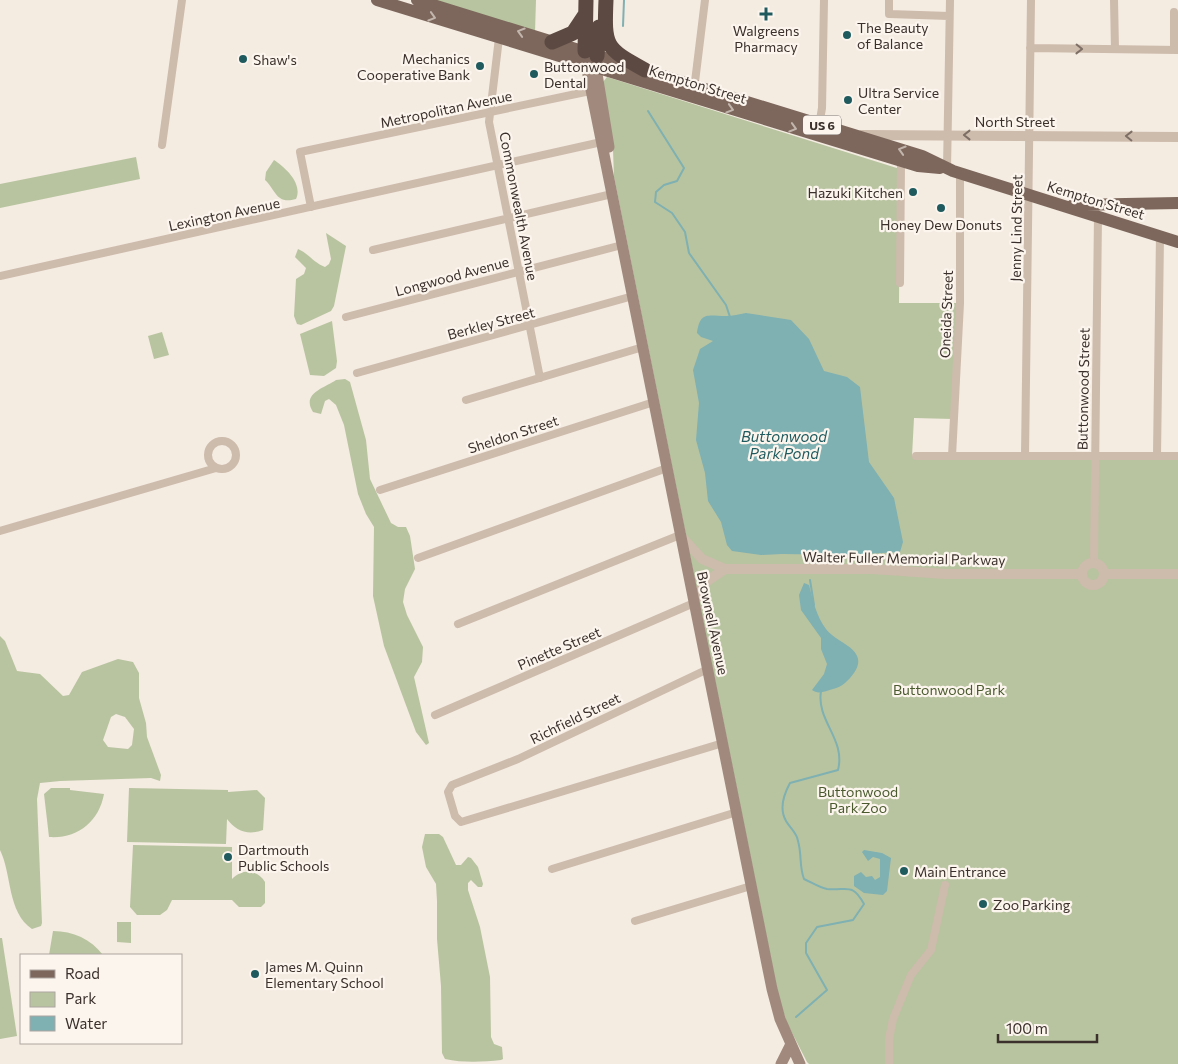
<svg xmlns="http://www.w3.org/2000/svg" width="1178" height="1064" font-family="Commissioner,sans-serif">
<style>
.green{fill:#b8c4a0;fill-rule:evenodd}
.water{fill:#7fb0b2}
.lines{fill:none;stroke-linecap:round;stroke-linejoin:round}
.stream{stroke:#7fb0b2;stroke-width:2}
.minor{stroke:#cdbbac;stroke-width:8}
.tertiary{stroke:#cdbbac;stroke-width:10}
.secondary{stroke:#a18a7d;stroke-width:11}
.primary{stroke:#7d675c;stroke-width:12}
.motorway{stroke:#5c4a42;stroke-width:15}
.oneway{stroke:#c2b5ac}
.oneway2{stroke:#7d6f65}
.poi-dot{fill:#1f5a5e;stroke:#fbf5ee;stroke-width:2}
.labels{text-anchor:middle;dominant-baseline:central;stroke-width:4.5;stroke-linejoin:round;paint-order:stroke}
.shield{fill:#fbf5ee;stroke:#756b66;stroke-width:1}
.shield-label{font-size:12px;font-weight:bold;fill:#3b302b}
.poi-label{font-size:14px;fill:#3b302b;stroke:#fbf5ee;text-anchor:start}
.street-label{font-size:14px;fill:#3b302b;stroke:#fbf5ee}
.park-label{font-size:14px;fill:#4a5a2e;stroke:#fbf5ee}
.water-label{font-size:15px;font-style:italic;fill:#1f5a5e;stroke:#fbf5ee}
</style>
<rect width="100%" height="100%" fill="#f4ebe1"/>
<path class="green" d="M434 0H536L535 32Z
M607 77 900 169 899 303H960L953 419 914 418 912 456 1178 459V1064H809L807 1062 787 1023 779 999 614 177 613 150 603 82Z
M136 157 140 179 0 208V184Z
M274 160C286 168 303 184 296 199 276 205 276 190 265 180L266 172Z
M326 233 346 246 334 306 331 311 301 325 297 324 294 316 296 279 304 274 306 268 295 257 298 249C308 253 314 263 325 267L329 264 331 259Z
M332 321 337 361 336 368 324 376 310 375 300 334Z
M162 332 169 355 154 359 148 336Z
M336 380 345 379 350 382 366 440 370 479 391 523 398 527H406L410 536 415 569 405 589 403 602 407 615 423 647 422 662 414 677 429 743 426 745 416 732 384 646 373 596 374 527 366 514 358 494 344 425 336 405 329 399 325 401 321 414 313 412C301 393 325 388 336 380Z
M0 636 5 641 17 671 40 674 63 696 69 695 82 672 118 659 133 662 139 673V698L146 723 147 737 161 775 160 781 151 778 60 781 40 783 37 799 42 923 41 926 32 929C7 912 12 874 0 850ZM116 714 125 717 134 729 132 745 128 749 108 747 103 740 111 717Z
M51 788H70V790L104 794C99 822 77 839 49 837L44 794Z
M129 788 228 790V792L257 790 265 798 263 830C248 836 236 831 227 819L226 844 127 842Z
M425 834H439L443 837 456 865H461L468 857 471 858 478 867 483 884 482 887H478L471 880 468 883V890L480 927 490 977 491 1037 494 1044 502 1047 503 1059 501 1060C483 1062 463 1063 445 1059L442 1053 441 986 437 939V901L436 884 426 867 422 847Z
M133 845 232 847V879C242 869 256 868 265 882V903L261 907H239L232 900H172L167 910 160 915H137L130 907Z
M117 922H131V943L117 942Z
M53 931C73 931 91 939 103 955H49Z
M0 938H2L17 1036 0 1039Z"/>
<path class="water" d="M746 313 791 320 809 339 824 371 847 377 860 387 869 462 894 498 903 542 900 552 844 555 782 554 761 555 732 551 727 545 721 522 708 501 705 473 696 440 699 403 693 370 700 349 713 341 701 337 697 333C700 311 708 316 726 316 733 316 739 314 746 313Z
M804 583 809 585C813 600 816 616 826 629 837 644 870 649 854 673 849 680 842 687 833 689 826 691 818 695 812 690L824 674 827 664 821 649V638L801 610 799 595Z
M864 850 882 853 891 858 887 891 883 895 864 893 854 886V876L861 872 866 877 872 876 875 880 880 877V859L873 857 868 861 862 852Z"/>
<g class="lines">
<path class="stream" d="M623 26 624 0
M648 111 684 168 677 181 664 185 656 192 655 202 672 213 685 232 689 253 726 305 730 317
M810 580 814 605
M796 1017 827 990 806 953V943L817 927 853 920 864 904C852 882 847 891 827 889 820 888 811 882 804 879 799 866 802 855 798 841 797 833 790 828 786 821 779 809 784 794 790 783L838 770C846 739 816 721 821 691"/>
<path class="minor" d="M889 0V14L949 16
M1114 0 1115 49
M499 38 489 122 540 378
M1030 48 1178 50
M1174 50V12
M694 90 705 0
M819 126 822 108 824 0
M162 145 182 0
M947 169 950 0
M311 207 300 152 595 90
M373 250 612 194
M0 276 606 141
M900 283 901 161
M346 317 622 245
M357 373 633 296
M466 400 643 347
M208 455a14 14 0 1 1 28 0a14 14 0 1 1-28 0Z
M916 456H1178
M952 456 960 303V173
M1025 456 1031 0
M1157 456 1160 236
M380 490 654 402
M0 531 216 468
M418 558 667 468
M1094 563 1098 216
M458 624 680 535
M708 669 518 759 452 785 448 792 455 816 461 822 723 743
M435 715 694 603
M552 869 737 812
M635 921 751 886
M889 1064V1039L893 1019 911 975 931 950 945 885"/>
<path class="tertiary" d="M862 135 1178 137
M681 536 702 559 725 569H873L945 574H1082
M1082 574a11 11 0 1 1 22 0a11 11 0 1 1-22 0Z
M1104 574H1178
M694 603 707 581 725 569"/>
<path class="secondary" d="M586 65 772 989 780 1019 800 1064
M596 68 609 147
M781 1064 791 1044"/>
<path class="primary" d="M377 0 869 151 918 166 940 168
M417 0 922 156 953 171 1178 242
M1073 205 1178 203"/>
<path class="motorway" d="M606 0C604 47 605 48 645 70
M552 42 573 33 585 15
M585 51 586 0
M597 56 599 27"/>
</g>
<defs><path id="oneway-chevron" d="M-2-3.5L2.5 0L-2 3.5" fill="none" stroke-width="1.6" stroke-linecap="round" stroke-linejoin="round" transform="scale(1.25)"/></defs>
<g class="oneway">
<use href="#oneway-chevron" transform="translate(432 17) rotate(17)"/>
<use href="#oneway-chevron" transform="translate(521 32) rotate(-163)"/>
<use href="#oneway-chevron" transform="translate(730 109) rotate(17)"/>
<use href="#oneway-chevron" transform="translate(793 128) rotate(17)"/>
<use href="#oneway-chevron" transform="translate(902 150) rotate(-163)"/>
</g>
<g class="oneway2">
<use href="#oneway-chevron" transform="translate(1079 49) rotate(1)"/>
<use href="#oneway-chevron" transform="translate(967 135) rotate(180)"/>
<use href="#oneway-chevron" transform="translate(1129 136) rotate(-179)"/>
</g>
<g class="poi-dot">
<path d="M763.5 6.5h5v5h5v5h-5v5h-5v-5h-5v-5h5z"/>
<circle cx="847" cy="35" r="5"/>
<circle cx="243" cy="59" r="5"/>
<circle cx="480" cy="66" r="5"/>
<circle cx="534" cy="74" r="5"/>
<circle cx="848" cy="100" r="5"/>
<circle cx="913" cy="192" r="5"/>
<circle cx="941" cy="208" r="5"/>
<circle cx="228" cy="857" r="5"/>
<circle cx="904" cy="871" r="5"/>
<circle cx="983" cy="904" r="5"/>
<circle cx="255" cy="974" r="5"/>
</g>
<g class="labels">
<rect class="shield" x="803" y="115.5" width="38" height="19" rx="4"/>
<g class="shield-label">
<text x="822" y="125">US 6</text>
</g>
<g class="poi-label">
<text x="857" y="27">The Beauty<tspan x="857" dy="16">of Balance</tspan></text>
<text x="766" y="30" text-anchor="middle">Walgreens<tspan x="766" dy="16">Pharmacy</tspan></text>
<text x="470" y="58" text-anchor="end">Mechanics<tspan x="470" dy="16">Cooperative Bank</tspan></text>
<text x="253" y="59">Shaw's</text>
<text x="544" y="66">Buttonwood<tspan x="544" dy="16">Dental</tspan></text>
<text x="858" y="92">Ultra Service<tspan x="858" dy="16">Center</tspan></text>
<text x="903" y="192" text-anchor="end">Hazuki Kitchen</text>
<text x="941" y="224" text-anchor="middle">Honey Dew Donuts</text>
<text x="238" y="849">Dartmouth<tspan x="238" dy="16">Public Schools</tspan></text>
<text x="914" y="871">Main Entrance</text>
<text x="993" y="904">Zoo Parking</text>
<text x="265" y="966">James M. Quinn<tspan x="265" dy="16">Elementary School</tspan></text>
</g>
<g class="street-label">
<text transform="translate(698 84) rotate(17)">Kempton Street</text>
<text transform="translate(446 109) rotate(-12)">Metropolitan Avenue</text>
<text x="1015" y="121">North Street</text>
<text transform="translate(1096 200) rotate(17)">Kempton Street</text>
<text transform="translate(519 206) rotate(79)">Commonwealth Avenue</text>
<text transform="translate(224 214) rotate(-12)">Lexington Avenue</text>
<text transform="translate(1016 228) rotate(-89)">Jenny Lind Street</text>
<text transform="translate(452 276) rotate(-15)">Longwood Avenue</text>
<text transform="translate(946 314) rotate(-88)">Oneida Street</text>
<text transform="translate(491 323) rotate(-15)">Berkley Street</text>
<text transform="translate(1083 389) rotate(-89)">Buttonwood Street</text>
<text transform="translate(513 434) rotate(-18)">Sheldon Street</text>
<text transform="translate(904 558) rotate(1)">Walter Fuller Memorial Parkway</text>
<text transform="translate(713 623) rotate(78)">Brownell Avenue</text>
<text transform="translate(559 648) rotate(-23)">Pinette Street</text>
<text transform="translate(575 718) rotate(-26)">Richfield Street</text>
</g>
<g class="park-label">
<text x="949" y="689">Buttonwood Park</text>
<text x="858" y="791">Buttonwood<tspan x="858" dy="16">Park Zoo</tspan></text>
</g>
<g class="water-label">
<text x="784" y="436">Buttonwood<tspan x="784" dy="17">Park Pond</tspan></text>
</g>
</g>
<rect x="20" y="954" width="162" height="90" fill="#fbf5ee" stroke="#aea6a0"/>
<rect x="30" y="970" width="25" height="8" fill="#7d675c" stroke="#aea6a0"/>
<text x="65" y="979" font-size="15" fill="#3b302b">Road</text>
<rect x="30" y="992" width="25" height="15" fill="#b8c4a0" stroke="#aea6a0"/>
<text x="65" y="1004" font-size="15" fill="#3b302b">Park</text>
<rect x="30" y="1016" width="25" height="15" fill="#7fb0b2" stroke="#aea6a0"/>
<text x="65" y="1029" font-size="15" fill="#3b302b">Water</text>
<path d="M998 1034v8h99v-8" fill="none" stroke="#3b302b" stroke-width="2.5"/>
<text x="1006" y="1034" font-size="15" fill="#3b302b" stroke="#fbf5ee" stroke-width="4" paint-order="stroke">100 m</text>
</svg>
